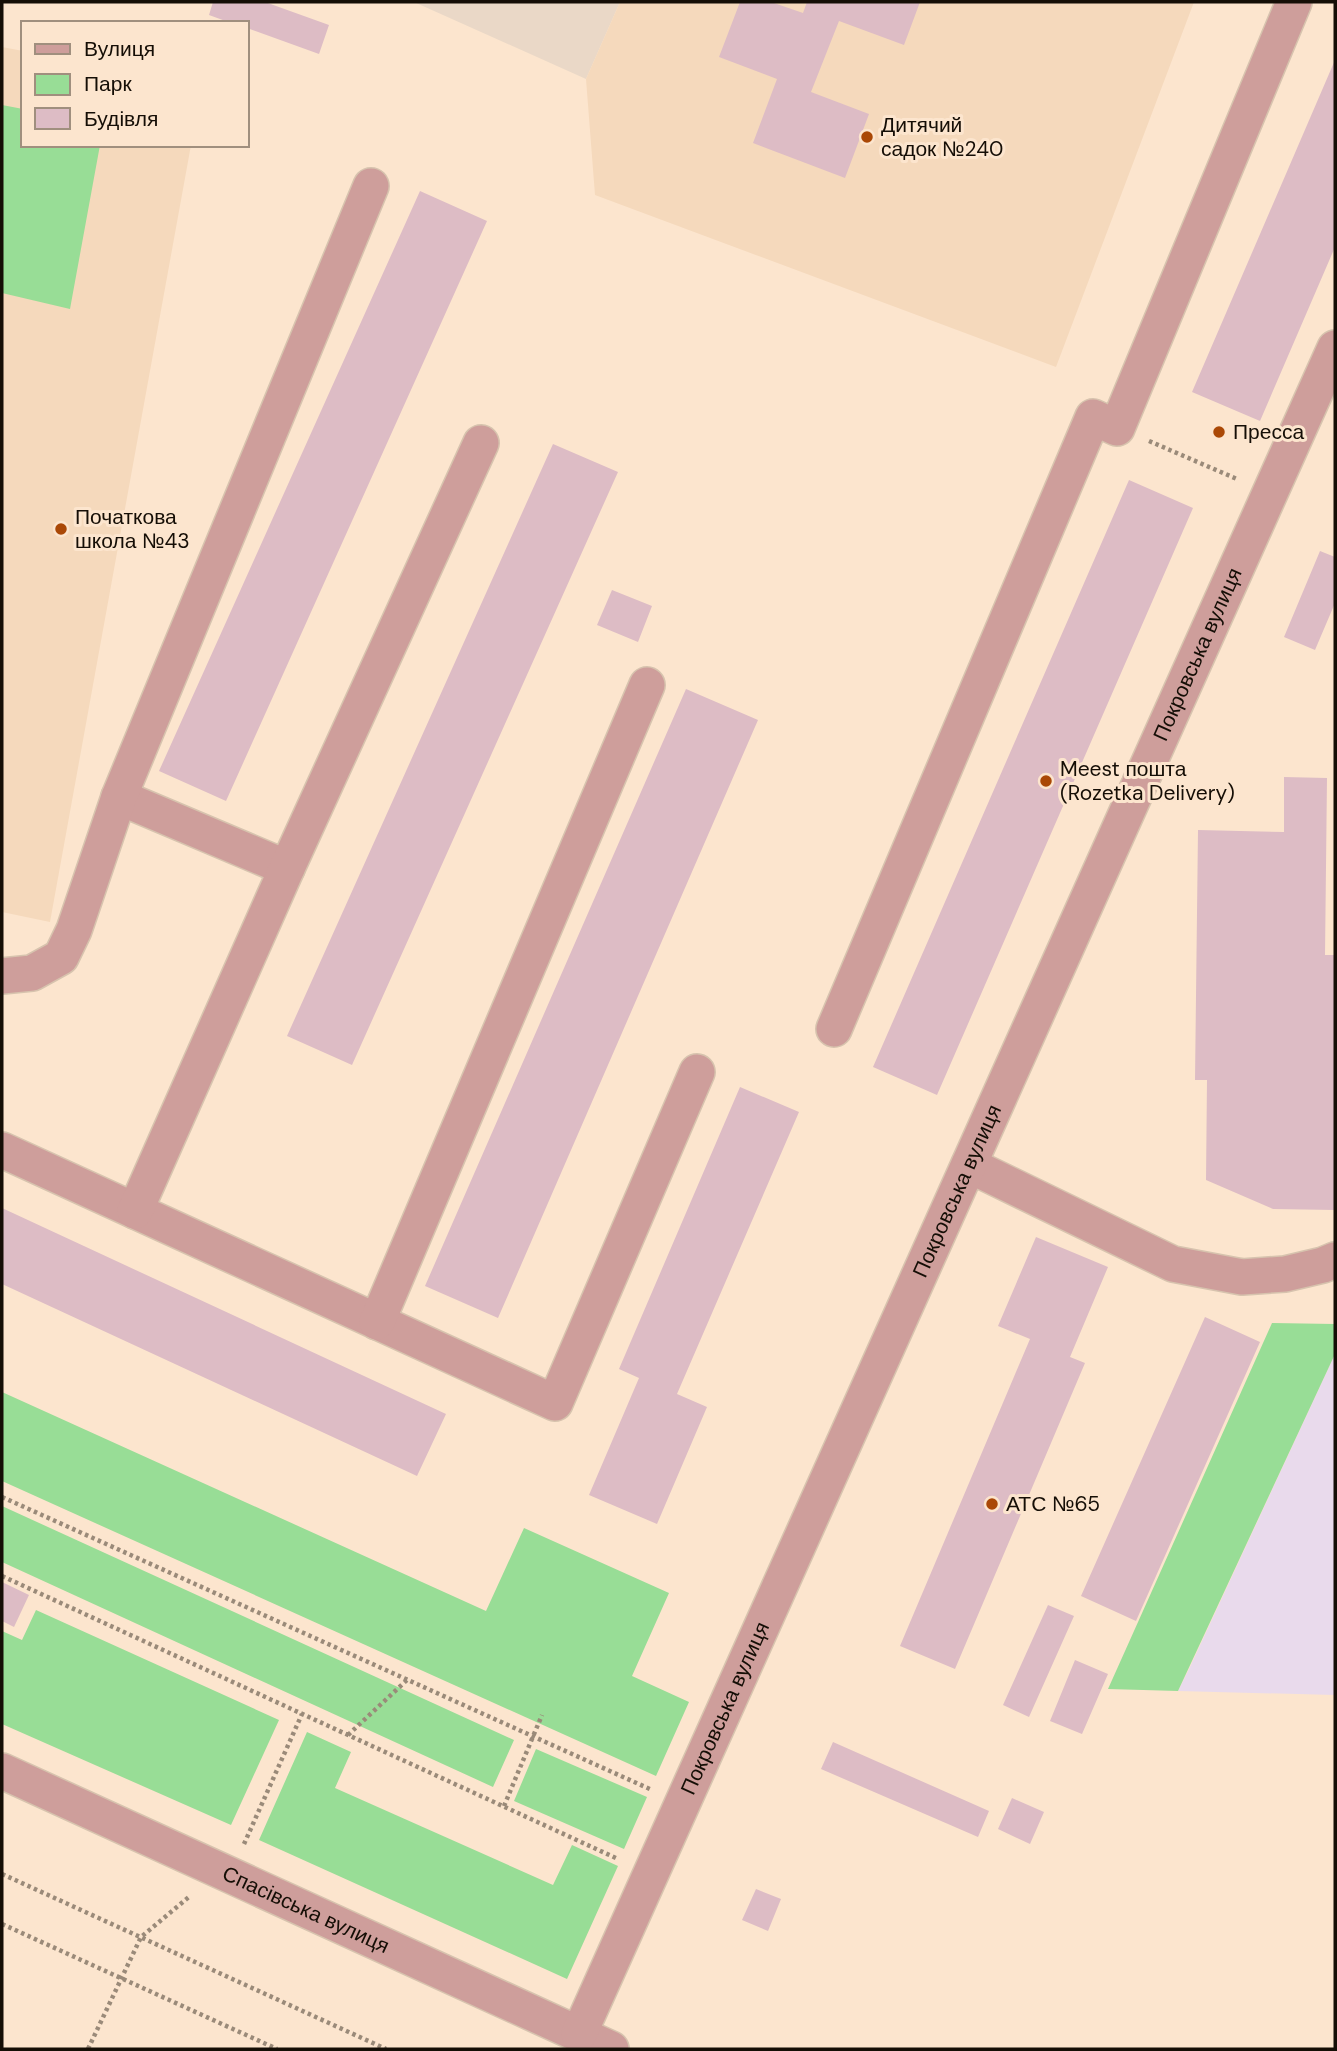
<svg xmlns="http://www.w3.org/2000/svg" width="1337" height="2051" font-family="'DM Sans',sans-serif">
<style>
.commercial{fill:#e9daec}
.industrial{fill:#ead8c7}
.built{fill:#f5d9bc}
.green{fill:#98dd96}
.building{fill:#ddbcc5}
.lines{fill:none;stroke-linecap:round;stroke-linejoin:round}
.minor-casing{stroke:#d7c3ae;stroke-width:38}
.path{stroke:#9a8a79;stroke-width:4.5;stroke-dasharray:3.5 3.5;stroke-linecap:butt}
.minor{stroke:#ce9e9b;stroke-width:35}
.poi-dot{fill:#aa4806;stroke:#fce5ce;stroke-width:2.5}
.labels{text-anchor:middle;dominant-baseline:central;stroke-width:6;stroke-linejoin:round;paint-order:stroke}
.poi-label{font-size:21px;fill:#150e06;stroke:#fce5ce;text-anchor:start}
.street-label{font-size:21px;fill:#150e06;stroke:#fce5ce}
</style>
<rect width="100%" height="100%" fill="#fce5ce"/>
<path class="commercial" d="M1335 1354V1695L1178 1691 1190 1667Z"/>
<path class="industrial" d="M414 2H620L586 79Z"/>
<path class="built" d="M620 2H1194L1056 367 595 195 586 79Z
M2 47 23 51V145H191L50 922 2 912Z"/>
<path class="green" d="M2 105 23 109V145H100L70 309 2 293Z
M1272 1323 1335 1324V1354L1178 1691 1108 1689Z
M2 1392 486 1611 524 1528 669 1593 632 1676 689 1702 656 1776 2 1481Z
M2 1506 514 1740 493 1787 2 1562Z
M36 1610 279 1720 231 1825 2 1724V1631L22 1640Z
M307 1732 351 1752 335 1788 553 1885 572 1845 618 1866 567 1979 259 1840Z
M536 1749 647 1797 624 1849 514 1801Z"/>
<path class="building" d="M213 2H265L329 25 319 54 247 28V23H231L209 15Z
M740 2H771L803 13 807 2H920L904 45 839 21 811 92 869 114 845 178 753 143 777 79 719 57Z
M1335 60V247L1260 421 1192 392Z
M420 191 487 221 226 801 159 771Z
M553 444 618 472 352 1065 287 1036Z
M1129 480 1193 508 937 1095 873 1067Z
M1320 551 1335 557V603L1315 650 1284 637Z
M612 590 652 606 638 642 597 625Z
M686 689 758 720 498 1318 425 1286Z
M1284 777 1327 778 1325 955H1335V1210L1273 1209 1206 1180 1207 1080H1195L1198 830 1284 832Z
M740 1087 799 1112 677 1394 707 1407 657 1524 589 1495 639 1378 619 1369Z
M2 1208 446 1414 417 1476 2 1284Z
M1036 1237 1108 1267 1070 1357 1085 1363 955 1669 900 1646 1030 1339 998 1326Z
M1205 1317 1260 1342 1136 1621 1081 1596Z
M2 1582 29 1595 14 1627 2 1621Z
M1048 1605 1074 1616 1029 1717 1003 1705Z
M1075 1660 1108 1674 1082 1734 1050 1721Z
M833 1742 989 1811 978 1837 821 1769Z
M1012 1798 1044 1812 1030 1844 998 1829Z
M756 1889 781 1899 768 1931 742 1920Z"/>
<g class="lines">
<g class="minor-casing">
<g id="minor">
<path d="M119 797 287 868"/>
<path d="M2 976 32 973 61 957 74 930 119 797 371 186"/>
<path d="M834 1029 1093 417 1117 428 1294 2"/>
<path d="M2 1150 555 1403 697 1072"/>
<path d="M969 1165 1173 1264 1242 1277 1285 1274 1323 1265 1335 1260"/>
<path d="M135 1211 287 868 481 443"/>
<path d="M377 1322 647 685"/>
<path id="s1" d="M2 1771 611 2049"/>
<path id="s2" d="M579 2034 1335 348"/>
</g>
</g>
<path class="path" d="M1149 441 1237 479
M2 1497 652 1790
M2 1576 618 1859
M348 1735 408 1679
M504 1806 542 1715
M244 1844 302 1714
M2 1874 386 2049
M2 1924 277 2049
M88 2049 141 1937 190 1896"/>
<use href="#minor" class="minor"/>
</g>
<g class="poi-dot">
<circle cx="867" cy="137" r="7"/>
<circle cx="1219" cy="432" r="7"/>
<circle cx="61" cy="529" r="7"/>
<circle cx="1046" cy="781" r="7"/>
<circle cx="992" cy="1504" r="7"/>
</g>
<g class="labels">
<g class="poi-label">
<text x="881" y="125">Дитячий<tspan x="881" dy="24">садок №240</tspan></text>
<text x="1233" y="432">Пресса</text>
<text x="75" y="517">Початкова<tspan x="75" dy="24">школа №43</tspan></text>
<text x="1060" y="769">Meest пошта<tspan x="1060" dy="24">(Rozetka Delivery)</tspan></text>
<text x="1006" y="1504">АТС №65</text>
</g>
<g class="street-label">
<text stroke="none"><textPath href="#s2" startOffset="1512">Покровська вулиця</textPath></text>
<text stroke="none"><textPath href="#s2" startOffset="924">Покровська вулиця</textPath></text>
<text stroke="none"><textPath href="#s2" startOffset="357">Покровська вулиця</textPath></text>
<text stroke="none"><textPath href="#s1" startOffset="334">Спасівська вулиця</textPath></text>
</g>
</g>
<rect width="1337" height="2051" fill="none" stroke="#150e06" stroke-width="7"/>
<rect x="21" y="21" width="228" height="126" fill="#fce5ce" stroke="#a08f7e" stroke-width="2"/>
<rect x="35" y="44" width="35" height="10" fill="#ce9e9b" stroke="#a08f7e" stroke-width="2"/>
<text x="84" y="56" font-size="21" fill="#150e06">Вулиця</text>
<rect x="35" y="74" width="35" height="21" fill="#98dd96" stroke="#a08f7e" stroke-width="2"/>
<text x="84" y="91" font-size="21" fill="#150e06">Парк</text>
<rect x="35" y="108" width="35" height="21" fill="#ddbcc5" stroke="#a08f7e" stroke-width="2"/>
<text x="84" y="126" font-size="21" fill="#150e06">Будівля</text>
</svg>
